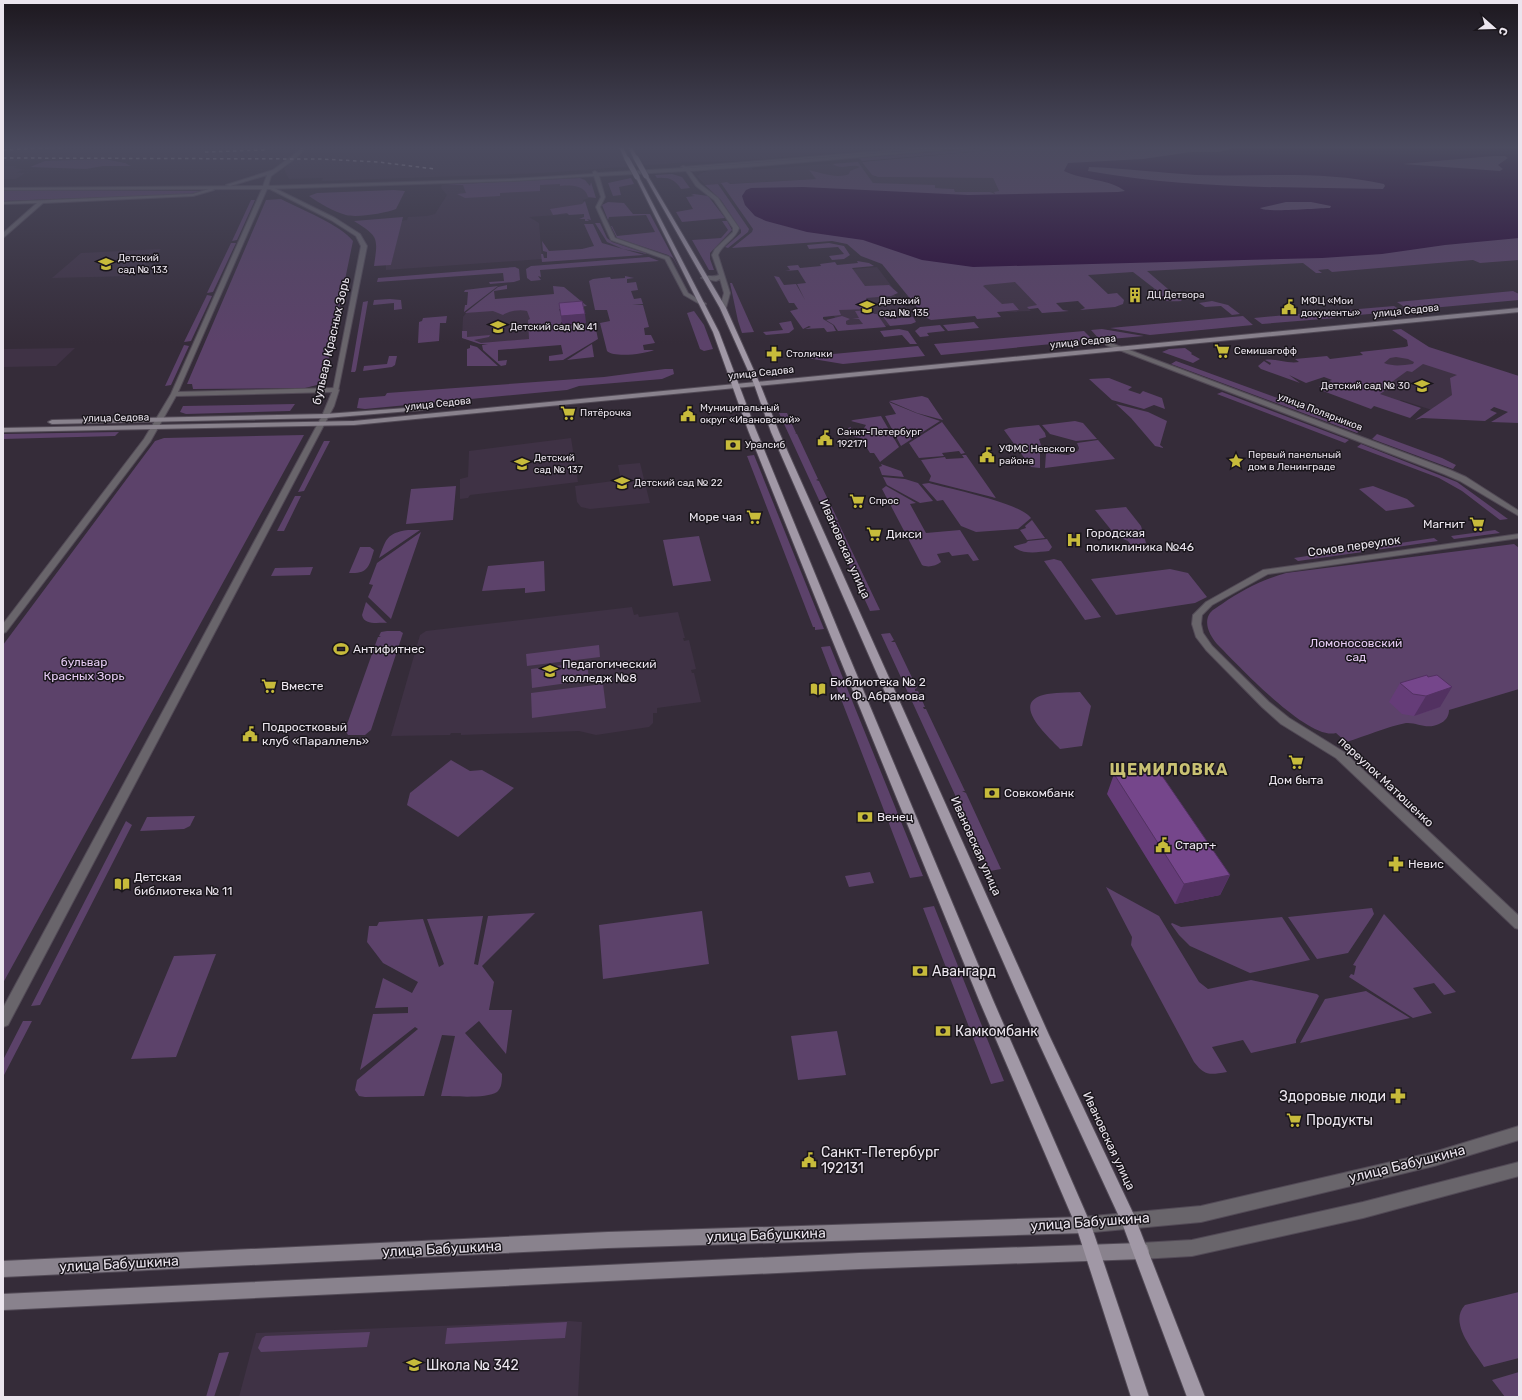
<svg xmlns="http://www.w3.org/2000/svg" width="1522" height="1400" font-family="Rubik,sans-serif">
<style>
.built{fill:#3f3245}
.green{fill:#5c426a;fill-rule:evenodd}
.water{fill:#270335;fill-rule:evenodd}
.lines{fill:none;stroke-linecap:round;stroke-linejoin:round}
.minor-casing{stroke:#524a56;stroke-width:2}
.tertiary-casing{stroke:#524a56;stroke-width:2}
.secondary-casing{stroke:#524a56;stroke-width:2}
.primary-casing{stroke:#524a56;stroke-width:2}
.minor{fill:#69656b;fill-rule:evenodd}
.tertiary{fill:#69656b;fill-rule:evenodd}
.secondary{fill:#89828d;fill-rule:evenodd}
.primary{fill:#a198a6;fill-rule:evenodd}
.rail{stroke:#d4cdd7;stroke-width:1.5;stroke-dasharray:3.5 3.5;stroke-linecap:butt}
.primary-bridge-casing{stroke:#524a56;stroke-width:6;stroke-linecap:butt}
.primary-bridge{stroke:#a198a6;stroke-width:5}
.wall{fill:#653c78}
.shaded-wall{fill:#523161}
.building{fill:#75468b;stroke:#523161}
.labels{text-anchor:middle;dominant-baseline:central;stroke-width:3;stroke-linejoin:round;paint-order:stroke}
.far-poi-label{font-size:10px;fill:#ebe5ee;stroke:#1a161c;text-anchor:start}
.far-street-label{font-size:10px;fill:#ebe5ee;stroke:#1a161c}
.street-label{font-size:12px;fill:#ebe5ee;stroke:#1a161c}
.poi-label{font-size:12px;fill:#ebe5ee;stroke:#1a161c;text-anchor:start}
.park-label{font-size:12px;fill:#e5cbf3;stroke:#1a161c}
.near-poi-label{font-size:14px;fill:#ebe5ee;stroke:#1a161c;text-anchor:start}
.near-street-label{font-size:14px;fill:#ebe5ee;stroke:#1a161c}
.district-label{font-size:16px;font-weight:bold;letter-spacing:1px;fill:#c9c173;stroke:#1a161c}
</style>
<rect width="100%" height="100%" fill="#352c39"/>
<path class="built" d="M3 147H910L737 161 691 162 542 173 322 181 323 178 289 179 284 169 294 160 89 159 3 161Z
M862 161 872 175 876 177 993 178 999 192 992 194 990 192H955L954 189 935 188V186L873 183 816 179 705 185 697 176 701 173 708 171 751 167 753 170Z
M3 166H17L14 168 23 169 17 173H25L16 179H3Z
M575 181 592 197 583 200 587 213 529 217 539 223 542 259 386 270V265H391L401 221 407 220 408 217 427 216 435 214 447 195 441 188 442 185Z
M161 249 133 276 52 278 81 253Z
M877 267 893 288 831 293 817 272Z
M1016 276 1046 313H1042L1038 308 1029 309 1031 311 997 312 966 279Z
M892 293 900 300 916 320 914 323 841 330 825 298Z
M530 304 534 339 483 344 462 338 463 317 466 313Z
M75 348 56 366 3 367 4 349Z
M1399 352 1475 379 1432 410 1401 400 1399 402 1331 378Z
M571 438 578 482 470 495 468 498 460 499V479L468 477 469 451Z
M640 463 650 503 590 509 581 507 577 502 575 486 621 480 618 465Z
M632 607 634 615 638 614 639 617 678 612 685 638H683L684 641 689 640 696 669 691 670 692 673H694L701 702 657 708V713H653V723L649 727 596 735 579 731 461 735V733H451L450 735 391 736 420 635 426 631Z
M569 1321 582 1322 578 1397H239L256 1333Z"/>
<path class="green" d="M996 147H1519V260L1480 263 1473 260 1332 272 1328 269 1318 270 1322 273H1316L1303 263 1147 271 1182 301C1168 302 1160 301 1149 293H1155L1153 290 1155 289 1133 272 1088 275 1108 294 1117 293 1124 300 1123 304 1115 307 1080 310 1085 308 1078 301 1056 303 1063 310 1069 311 1042 313 1038 308 1029 309 1027 307 1037 305 1015 282 985 285 983 286 1002 304 1013 303 1019 310 997 312 1001 317 977 319 975 316 931 320 925 317 882 264 861 256 847 244 832 241 732 248 752 232 753 229 721 183 727 182 730 184 816 179 809 170C821 173 837 179 849 174L850 171 860 167C851 163 841 171 833 164L858 162 873 183 935 185V188L954 189 955 192H990L995 194 994 192 999 191 993 178 878 177 872 175 862 162 1003 149 862 161 859 158Z
M104 159 125 163 131 166H103L86 169 30 167 45 161Z
M672 174 682 177 690 188 681 189C675 179 668 177 657 178L655 175Z
M580 178 585 180 590 186 591 182 596 198 588 197C585 185 571 185 560 186V184L540 185V191L500 193V196L465 198 457 194 466 193 463 185H442Z
M631 178 634 184 619 187 621 195 613 196 608 183Z
M718 184 749 229 748 232 728 248 725 247 741 233V230L721 200 705 185Z
M3 190 177 191H201L193 194 3 201Z
M394 190 405 191 396 209C386 213 357 218 346 215 334 212 319 203 309 196L317 193Z
M694 194 708 196 725 218 682 222 676 212 693 209 686 197 695 196 691 195Z
M281 199C300 209 341 225 353 241L324 381H321L317 385 305 388 193 389 192 384H187L266 200Z
M251 200H255L237 240 232 241Z
M585 201 591 220 587 219 589 221H580H585V219H579L584 217V214L569 215 567 213 553 215 550 209 582 204Z
M608 202 624 203 633 214H650L681 272 673 258 668 255 617 238 611 226H612L617 236 655 232 646 215 609 217 608 220 602 205Z
M403 217 391 265 374 266C378 237 379 237 354 221Z
M722 221H727L732 230 710 253V259L714 270H709L692 240 721 238 728 230Z
M595 223H600L607 238 612 242 648 254 623 249 607 242Z
M584 224H593L602 243 644 255 542 262 541 254H543L544 258H547V252L543 251 542 241 549 251 582 249 594 246Z
M231 243H236L213 292 207 293Z
M829 243 844 246 850 255 844 259 832 260 829 256 844 254 838 247 809 249 807 245Z
M649 257 659 261 540 270 541 277 538 276 541 280 531 281 527 278 526 269 531 266Z
M857 261 869 263 874 266 852 268 865 286 889 285 898 293 891 296 866 298 871 305 869 306 871 309 839 310 841 315 823 317V319L833 325 836 331 827 332 824 328 805 329 811 327 809 326 803 329 790 311 798 309 794 303H789L774 276 779 277 784 285 796 284 805 300 797 284 806 283 798 270 785 271 790 270 787 266 798 265 800 268 821 266 820 264 835 262 837 265 858 263Z
M515 267 519 269 520 280 514 282 490 284 489 282 504 281 503 273 377 282 378 278Z
M625 276 634 278 627 279V283L636 282 638 290 631 291 634 299 641 298 643 304 632 305H643L649 327 644 328 645 335H651L655 343 643 345 644 350H654C645 354 614 358 607 351L600 323 610 321 607 310H595L589 281 593 279 610 277 611 279 625 278Z
M730 283H732L754 332 742 333 738 321Z
M507 285V289L494 291 495 299 554 294 553 286 564 287 587 306 559 309 564 322H561L562 327 586 323 580 326 595 325 598 339 563 360 549 361V356L563 354 561 345 498 350V361L507 360 506 365 501 366 483 350 482 345 488 344H480L462 338V331H467V337L490 335 489 337 474 340 481 343 529 339 528 320 530 319 527 311C520 309 508 311 503 315L493 311 465 313 498 287Z
M498 286 464 312 465 305H467L468 292H464L465 290Z
M1513 291 1519 294V300L1409 310 1397 302Z
M207 295 212 296 191 341 184 342Z
M390 299 401 300 402 309 394 310V303L373 305 374 300Z
M368 301 356 370 355 372H351L363 302Z
M1212 301 1228 305 1240 314 1232 315 1221 306 1205 307 1199 303Z
M1394 306 1402 311 1337 317 1333 315 1350 313 1347 310Z
M871 310 874 314H877L886 327 838 331 834 325 826 320 842 316 850 319 846 321V324L848 325 863 324 859 319H852L859 318 855 311Z
M694 311 704 325 713 349 704 351 700 349 687 313Z
M1309 313 1314 316 1331 315 1335 318 1262 324 1254 318Z
M881 314H883L887 319 913 317 916 322 911 324 890 326Z
M447 316 446 323H440L439 341 418 343 419 322 422 321 423 318Z
M1243 316 1253 325 1150 335 1110 328Z
M791 321 794 329 789 333 766 335 763 332 783 330 779 323Z
M974 322 979 328 948 331 943 325Z
M940 325 945 331 927 333 929 336 920 337 915 331 920 327Z
M899 329 908 331 917 344H910L902 335 884 337 880 331Z
M1102 329 1144 336 1100 340 1091 330Z
M1401 329 1429 347 1519 376V423L1491 422 1508 412 1494 407 1490 410 1497 413 1485 421 1422 418 1415 420 1452 395 1450 378 1457 375 1423 364 1412 372 1407 371 1389 384 1392 386 1380 394 1421 408 1410 418 1374 406 1371 409 1323 391 1319 386 1326 389 1335 384 1329 381 1332 380 1324 377 1306 383 1289 375 1300 383 1261 369 1258 366 1264 361 1270 365 1271 363 1265 360C1272 358 1288 364 1299 362L1295 359 1327 356 1330 359 1363 355 1360 352 1405 347 1408 346 1407 340 1392 330ZM1396 357 1408 359 1414 362 1413 364C1402 365 1395 367 1384 363L1390 358Z
M1084 331 1093 340 941 355 934 344Z
M592 344 594 357 567 360Z
M184 345 189 346 171 385 165 386Z
M470 345 477 347 498 366H467V349L470 348Z
M918 346 925 356 843 364 807 358 812 356Z
M1185 348 1192 353 1191 354 1200 359 1193 363 1162 352 1169 349Z
M389 356H397L395 365 392 367 363 371 364 366 387 364Z
M1176 361 1362 429 1357 433 1171 364Z
M665 369H673L674 374 662 379 579 386 567 390 365 409 357 408 359 398 385 396 387 393 604 377Z
M1109 378 1132 387 1128 390 1140 394 1143 391 1162 398 1165 409 1154 405 1144 409 1112 400 1089 379Z
M1222 392 1349 440 1345 443 1217 394Z
M922 396 928 398 943 420 917 413 889 401Z
M889 402 916 413 940 421 901 446 885 416 896 414Z
M295 404 290 411 186 414 180 412 183 406Z
M1116 404 1148 412 1167 421 1160 445 1164 448 1155 446 1131 418Z
M779 413H787L796 433H795L797 434 818 479 816 480 819 481 838 520 835 522H838L880 610 870 611Z
M881 416 899 447 880 462 874 453H870L861 438 854 437 848 428 851 427V431L861 433 866 425 851 421 853 420Z
M1075 421 1083 423 1097 439 1076 441 1050 434 1042 425Z
M942 422 965 453 961 454 959 451 942 453 944 456 919 458 909 443Z
M1039 425 1045 433 1046 437 1039 439 1042 448 1040 452V468L1031 467 1004 430 1009 428Z
M119 432 115 436 3 439V434Z
M1377 434 1442 458 1456 465 1453 469 1372 439Z
M304 435 3 983V645L155 441 164 438Z
M1098 440 1115 459 1045 468 1046 453 1068 455 1078 451 1079 448 1077 443Z
M324 441H330L304 491 298 492Z
M1361 444 1457 482 1508 519 1500 520 1462 491 1439 478 1357 447Z
M754 455 824 629 815 630V627H813L747 456Z
M962 455H966L996 498 929 481 931 476 921 460 945 457 946 459 964 458Z
M881 464 901 471 904 477 882 475 879 467 882 466Z
M883 477 905 479 918 483 933 501 920 503 887 485Z
M929 483C950 489 1021 503 1031 518L1018 529 976 532 961 526 943 500 937 501 922 484Z
M456 486 453 520 406 524 411 489Z
M886 486 916 503 910 504 926 533 960 530 979 560 973 561 968 554 952 556 949 552 937 554 941 562C936 566 928 568 922 565L882 489Z
M1373 486 1407 499 1415 506 1413 507 1386 511 1359 489Z
M295 496H301L284 531H277Z
M1126 507 1141 526 1146 543 1131 545 1128 541 1116 536 1095 510Z
M1032 520 1045 538 1027 540 1020 530 1026 528 1025 526Z
M408 530H420L379 558C386 540 386 533 408 530Z
M1495 530 1500 533 1454 539 1451 536Z
M421 532 391 619 368 597 373 585 369 584 377 563Z
M699 536 711 581 673 586 663 540Z
M1434 538 1438 541 1376 550 1373 547Z
M1047 539 1052 547 1049 551C1038 552 1024 555 1014 547V546L1026 543 1028 541Z
M1514 544 1519 548V689L1449 710C1449 716 1446 721 1439 724 1426 730 1417 722 1406 723 1386 727 1366 736 1346 742L1336 733C1308 741 1237 664 1217 644 1210 636 1203 623 1210 613 1213 609 1218 607 1222 604 1242 590 1262 580 1286 573Z
M360 547H370L374 550C369 567 368 574 349 573Z
M1359 548 1363 552 1298 561 1294 558Z
M1054 559 1061 561 1101 617 1085 620 1044 561Z
M544 561 545 591 525 593V588L482 591 488 566Z
M313 567 310 575 271 576 275 568Z
M1170 569 1188 573 1207 597 1195 603 1116 615 1091 579Z
M366 602 387 623C379 622 364 626 362 615Z
M387 631H400L403 633 371 730 365 735H348L345 730 378 637H381L379 636 381 632Z
M890 633 894 640 891 642H895L917 688 915 689V691H918L925 707H923L924 709H926L965 791H962L966 793 1001 869 990 871 881 634Z
M599 645 600 657 527 666 526 654Z
M830 646 923 876 910 878 821 647Z
M587 662 589 680 532 688 531 669Z
M603 684 606 708 532 718 531 693Z
M1080 692 1091 706 1082 746 1060 749C1050 738 1010 704 1043 695 1054 692 1068 693 1080 692Z
M451 760 470 771 482 770 514 788 458 837 407 805 410 793Z
M195 816 190 826 184 829 140 831 147 817Z
M126 821 132 825 40 1005 31 1006Z
M870 872 874 883 849 887 845 876Z
M1106 887 1159 916 1199 982 1208 989 1251 980 1317 994 1319 996 1296 1040V1043L1251 1053 1243 1040 1212 1047 1227 1072C1209 1075 1205 1076 1194 1062L1131 945 1132 937Z
M934 906 1004 1081 991 1084 923 908Z
M1372 908 1374 914 1348 953 1317 959 1288 917Z
M702 911 709 964 603 979 599 925Z
M535 913 482 966 494 982 489 1010H512L506 1054 479 1021 465 1033 502 1074C502 1080 502 1088 497 1092 487 1099 453 1096 441 1096L455 1036 442 1035 424 1096 365 1097 359 1096 355 1090 357 1080 418 1029 415 1027 360 1070 373 1014 408 1013V1007L375 1008 383 978 412 993 418 982 383 963 367 942 369 926H377L379 922 423 919 439 967 444 964 427 919 483 916 474 964 478 965 488 916Z
M1384 914 1456 992 1444 995 1434 983 1413 988 1432 1013 1413 1018 1349 977 1351 974 1354 975 1356 966 1353 965Z
M1282 917 1310 960 1250 973 1190 946 1179 935 1171 924 1172 923 1181 927Z
M216 954 176 1057 131 1059 174 956Z
M1366 991 1410 1018 1300 1043 1325 999Z
M23 1021H32L3 1077V1060Z
M837 1031 846 1075 798 1080 791 1036Z
M1519 1292V1358L1484 1367C1474 1351 1448 1323 1465 1305Z
M567 1322 565 1338 445 1344 447 1328Z
M370 1332 367 1347 261 1352 258 1348 262 1338 265 1336Z
M229 1352 214 1397H206L219 1353Z
M1519 1372V1397H1505L1492 1380Z"/>
<path class="water" d="M1238 147H1519V238L1445 245 1382 254 1322 258 973 267 922 260 863 240 807 232 766 221 755 216 745 205 742 196 746 190 751 188 803 187 968 195 1118 192 1125 191C1110 179 1082 180 1064 171L1068 163 1143 159 1191 152H1219ZM1493 156H1505L1508 158 1498 165 1503 169 1500 171 1403 164ZM1089 167C1125 168 1160 173 1196 175 1259 177 1323 170 1384 184L1385 186 1383 189C1284 187 1187 189 1088 171ZM1286 202H1311L1331 206 1330 208C1318 208 1266 213 1260 208Z"/>
<g class="lines">
<g class="minor-casing">
<path id="minor" d="M931 147H950L685 168 683 167Z
M266 184 335 218 360 234 367 246 338 391 333 390 361 246 356 236 331 220 264 186Z
M212 188 214 190 193 196 43 203 3 238V233L37 203 3 204V202L193 194Z
M1108 342 1450 470 1466 477 1519 511V516L1460 481 1444 474 1106 345V343Z
M1519 534V538L1268 574 1212 605 1202 615 1201 624 1203 633 1212 646 1269 702 1289 718 1344 752 1519 916V929L1515 928 1336 758 1281 724 1262 707 1206 650 1196 637 1192 624 1193 615 1206 602 1263 570Z"/>
</g>
<g class="tertiary-casing">
<path id="tertiary" d="M302 147H306L296 158 271 176 268 186 511 179 593 174V172L595 171 598 173 684 168 681 167 683 166 688 168 960 147H978L747 167 690 171 700 184 718 198 739 228C736 239 722 244 718 255L730 293 726 308 723 310 720 308 724 293 720 279 716 281 701 278C706 274 713 278 719 275L712 255 715 249 733 232V228L714 200 696 186 686 171 599 176 605 197 600 207 615 238 669 257 688 293 705 303 706 304 703 306 684 295 665 259 611 240 596 207 601 197 594 176 511 181 267 189 178 392 336 388 339 390 334 406 8 1025 3 1027V1008L322 416 332 392 176 396 150 442 6 632 3 633V624L144 439 171 394 262 189 3 190V188L263 186 267 175 230 186 226 185 273 170 292 156Z
M1519 1126V1140L1434 1166 1201 1222 1083 1233 1078 1230 1075 1225 1078 1220 1083 1217 1201 1206 1434 1152Z
M1519 1162V1176L1363 1218 1192 1256 1141 1259 1135 1257 1133 1251 1135 1245 1141 1243 1192 1240 1363 1202Z"/>
</g>
<g class="secondary-casing">
<path id="secondary" d="M1519 308V312L354 425 3 432V428L354 421Z
M420 407 424 409 422 410 326 418 52 424 48 422 52 420 326 414Z
M1083 1217 1088 1220 1091 1225 1088 1230 1083 1233 608 1248 3 1277V1261L608 1232Z
M1141 1243 1147 1245 1149 1251 1147 1257 1141 1259 859 1269 3 1310V1294L859 1253Z"/>
</g>
<g class="primary-casing">
<path id="primary" d="M619 147H623L629 160H625Z
M628 147H632L638 159H634Z
M644 175 648 176 726 308 760 384 779 432 1049 1035 1134 1215 1205 1397H1187L1122 1223 1037 1039 771 432 754 384 720 308Z
M635 176 639 177 719 332 756 430 841 637 993 1000 1091 1225 1149 1397H1131L1076 1226 979 1000 831 637 748 430 713 332Z"/>
</g>
<use href="#minor" class="minor"/>
<use href="#tertiary" class="tertiary"/>
<use href="#secondary" class="secondary"/>
<use href="#primary" class="primary"/>
<path class="rail" d="M3 150 68 147
M205 152 265 150
M3 158 320 159 378 162 435 169"/>
<g class="primary-bridge-casing">
<path id="primary-bridge" d="M636 158 646 176
M627 159 637 177"/>
</g>
<use href="#primary-bridge" class="primary-bridge"/>
</g>
<path class="wall" d="M1427 675 1440 707 1414 716 1402 714 1389 702 1400 683Z
M1114 774 1230 875 1220 895 1175 904 1107 794Z"/>
<path class="shaded-wall" d="M585 314 586 323 562 325 561 316Z
M1452 687 1440 707 1414 716 1426 696Z
M1230 875 1220 895 1175 904 1184 884Z"/>
<path class="building" d="M582 301 585 314 561 316 559 303Z
M1427 675 1428 677 1437 675 1452 687 1426 696 1413 694 1400 683Z
M1156 767 1230 875 1184 884 1114 774Z"/>
<linearGradient id="sky" x2="0" y2="1"><stop stop-color="#1d181f"/><stop offset="0.43" stop-color="#4b4b5f"/><stop offset="1" stop-color="#4b4b5f" stop-opacity="0"/></linearGradient>
<rect width="1522" height="343" fill="url(#sky)"/>
<defs>
<g id="school-bare" transform="scale(1.2)"><path d="M0-5L7-2L0 1L-7-2ZM-4 1L0 2.5L4 1V4Q0 6-4 4Z" fill="#c7bb3b" stroke="#1a161c" stroke-width="2.5" paint-order="stroke"/></g>
<g id="building-bare" transform="scale(1.2)"><path d="M-4-6H4V6H1V3H-1V6H-4ZM-2.5-4.3h1.7v1.8h-1.7ZM.8-4.3h1.7v1.8H.8ZM-2.5-1h1.7V.8h-1.7ZM.8-1h1.7V.8H.8Z" fill="#c7bb3b" stroke="#1a161c" stroke-width="2.5" paint-order="stroke"/></g>
<g id="civic-bare" transform="scale(1.2)"><path d="M-.6-6.5H3V-4.5H.6V-3L4-1V1h2V6H-6V1h2V-1L-.6-3ZM-1.2 2.5V6h2.4V2.5Z" fill="#c7bb3b" stroke="#1a161c" stroke-width="2.5" paint-order="stroke"/></g>
<g id="supermarket-bare" transform="scale(1.2)"><path d="M-6-5.5h2.5l.6 2H6L4.5 2H-2.5L-4.4-4H-6ZM-1.5 3.2a1.3 1.3 0 1 0 .1 0ZM3 3.2a1.3 1.3 0 1 0 .1 0Z" fill="#c7bb3b" stroke="#1a161c" stroke-width="2.5" paint-order="stroke"/></g>
<g id="pharmacy-bare" transform="scale(1.2)"><path d="M-2-6h4v4h4v4h-4v4h-4v-4h-4v-4h4Z" fill="#c7bb3b" stroke="#1a161c" stroke-width="2.5" paint-order="stroke"/></g>
<g id="bank-bare" transform="scale(1.2)"><path d="M-6-4H6V4H-6ZM0-2.3a2.3 2.3 0 1 0 0 4.6a2.3 2.3 0 1 0 0-4.6Z" fill="#c7bb3b" stroke="#1a161c" stroke-width="2.5" paint-order="stroke"/></g>
<g id="sight-bare" transform="scale(1.2)"><path d="M0-6L1.8-2.2L6-1.7L2.9 1.2L3.7 5.4L0 3.3L-3.7 5.4L-2.9 1.2L-6-1.7L-1.8-2.2Z" fill="#c7bb3b" stroke="#1a161c" stroke-width="2.5" paint-order="stroke"/></g>
<g id="hospital-bare" transform="scale(1.2)"><path d="M-5-5h3v3.5h4V-5h3V5h-3V1.5h-4V5h-3Z" fill="#c7bb3b" stroke="#1a161c" stroke-width="2.5" paint-order="stroke"/></g>
<g id="stadium-bare" transform="scale(1.2)"><path d="M0-5a6.5 5 0 1 0 0 10a6.5 5 0 1 0 0-10ZM-3.5-1.8h7v3.6h-7Z" fill="#c7bb3b" stroke="#1a161c" stroke-width="2.5" paint-order="stroke"/></g>
<g id="university-bare" transform="scale(1.2)"><path d="M0-5L7-2L0 1L-7-2ZM-4 1L0 2.5L4 1V4Q0 6-4 4Z" fill="#c7bb3b" stroke="#1a161c" stroke-width="2.5" paint-order="stroke"/></g>
<g id="library-bare" transform="scale(1.2)"><path d="M-6-4Q-3-5.5-.7-3.5V5Q-3 3-6 4ZM6-4Q3-5.5 .7-3.5V5Q3 3 6 4Z" fill="#c7bb3b" stroke="#1a161c" stroke-width="2.5" paint-order="stroke"/></g>
</defs>
<g fill-rule="evenodd">
<use href="#school-bare" x="106" y="264"/>
<use href="#building-bare" x="1135" y="295"/>
<use href="#school-bare" x="867" y="307"/>
<use href="#civic-bare" x="1289" y="307"/>
<use href="#school-bare" x="498" y="327"/>
<use href="#supermarket-bare" x="1222" y="351"/>
<use href="#pharmacy-bare" x="774" y="354"/>
<use href="#school-bare" x="1422" y="386"/>
<use href="#supermarket-bare" x="568" y="413"/>
<use href="#civic-bare" x="688" y="414"/>
<use href="#civic-bare" x="825" y="438"/>
<use href="#bank-bare" x="733" y="445"/>
<use href="#civic-bare" x="987" y="455"/>
<use href="#sight-bare" x="1236" y="461"/>
<use href="#school-bare" x="522" y="464"/>
<use href="#school-bare" x="622" y="483"/>
<use href="#supermarket-bare" x="857" y="501"/>
<use href="#supermarket-bare" x="754" y="517"/>
<use href="#supermarket-bare" x="1477" y="524"/>
<use href="#supermarket-bare" x="874" y="534"/>
<use href="#hospital-bare" x="1074" y="540"/>
<use href="#stadium-bare" x="341" y="649"/>
<use href="#university-bare" x="550" y="671"/>
<use href="#supermarket-bare" x="269" y="686"/>
<use href="#library-bare" x="818" y="689"/>
<use href="#civic-bare" x="250" y="734"/>
<use href="#supermarket-bare" x="1296" y="762"/>
<use href="#bank-bare" x="992" y="793"/>
<use href="#bank-bare" x="865" y="817"/>
<use href="#civic-bare" x="1163" y="845"/>
<use href="#pharmacy-bare" x="1396" y="864"/>
<use href="#library-bare" x="122" y="884"/>
<use href="#bank-bare" x="920" y="971"/>
<use href="#bank-bare" x="943" y="1031"/>
<use href="#pharmacy-bare" x="1398" y="1096"/>
<use href="#supermarket-bare" x="1294" y="1120"/>
<use href="#civic-bare" x="809" y="1160"/>
<use href="#school-bare" x="414" y="1365"/>
</g>
<g class="labels">
<g class="far-poi-label">
<text x="118" y="258">Детский<tspan x="118" dy="12">сад № 133</tspan></text>
<text x="1147" y="295">ДЦ Детвора</text>
<text x="879" y="301">Детский<tspan x="879" dy="12">сад № 135</tspan></text>
<text x="1301" y="301">МФЦ «Мои<tspan x="1301" dy="12">документы»</tspan></text>
<text x="510" y="327">Детский сад № 41</text>
<text x="1234" y="351">Семишагофф</text>
<text x="786" y="354">Столички</text>
<text x="1410" y="386" text-anchor="end">Детский сад № 30</text>
<text x="700" y="408">Муниципальный<tspan x="700" dy="12">округ «Ивановский»</tspan></text>
<text x="580" y="413">Пятёрочка</text>
<text x="837" y="432">Санкт-Петербург<tspan x="837" dy="12">192171</tspan></text>
<text x="745" y="445">Уралсиб</text>
<text x="999" y="449">УФМС Невского<tspan x="999" dy="12">района</tspan></text>
<text x="1248" y="455">Первый панельный<tspan x="1248" dy="12">дом в Ленинграде</tspan></text>
<text x="534" y="458">Детский<tspan x="534" dy="12">сад № 137</tspan></text>
<text x="634" y="483">Детский сад № 22</text>
<text x="869" y="501">Спрос</text>
</g>
<g class="far-street-label">
<text transform="translate(1406 311) rotate(-6)">улица Седова</text>
<text transform="translate(1083 342) rotate(-6)">улица Седова</text>
<text transform="translate(761 373) rotate(-6)">улица Седова</text>
<text transform="translate(438 404) rotate(-6)">улица Седова</text>
<text transform="translate(1320 412) rotate(21)">улица Полярников</text>
<text transform="translate(116 418) rotate(-1)">улица Седова</text>
</g>
<g class="street-label">
<text transform="translate(331 341) rotate(-77)">бульвар Красных Зорь</text>
<text transform="translate(1354 546) rotate(-8)">Сомов переулок</text>
<text transform="translate(845 549) rotate(66)">Ивановская улица</text>
<text transform="translate(1386 782) rotate(43)">переулок Матюшенко</text>
<text transform="translate(976 846) rotate(66)">Ивановская улица</text>
<text transform="translate(1109 1141) rotate(65)">Ивановская улица</text>
</g>
<g class="poi-label">
<text x="742" y="517" text-anchor="end">Море чая</text>
<text x="1465" y="524" text-anchor="end">Магнит</text>
<text x="1086" y="533">Городская<tspan x="1086" dy="14">поликлиника №46</tspan></text>
<text x="886" y="534">Дикси</text>
<text x="353" y="649">Антифитнес</text>
<text x="562" y="664">Педагогический<tspan x="562" dy="14">колледж №8</tspan></text>
<text x="830" y="682">Библиотека № 2<tspan x="830" dy="14">им. Ф. Абрамова</tspan></text>
<text x="281" y="686">Вместе</text>
<text x="262" y="727">Подростковый<tspan x="262" dy="14">клуб «Параллель»</tspan></text>
<text x="1296" y="780" text-anchor="middle">Дом быта</text>
<text x="1004" y="793">Совкомбанк</text>
<text x="877" y="817">Венец</text>
<text x="1175" y="845">Старт+</text>
<text x="1408" y="864">Невис</text>
<text x="134" y="877">Детская<tspan x="134" dy="14">библиотека № 11</tspan></text>
</g>
<g class="park-label">
<text x="1356" y="643">Ломоносовский<tspan x="1356" dy="14">сад</tspan></text>
<text x="84" y="662">бульвар<tspan x="84" dy="14">Красных Зорь</tspan></text>
</g>
<g class="near-poi-label">
<text x="932" y="971">Авангард</text>
<text x="955" y="1031">Камкомбанк</text>
<text x="1386" y="1096" text-anchor="end">Здоровые люди</text>
<text x="1306" y="1120">Продукты</text>
<text x="821" y="1152">Санкт-Петербург<tspan x="821" dy="16">192131</tspan></text>
<text x="426" y="1365">Школа № 342</text>
</g>
<g class="near-street-label">
<text transform="translate(1407 1164) rotate(-14)">улица Бабушкина</text>
<text transform="translate(1090 1222) rotate(-4)">улица Бабушкина</text>
<text transform="translate(766 1235) rotate(-2)">улица Бабушкина</text>
<text transform="translate(442 1249) rotate(-3)">улица Бабушкина</text>
<text transform="translate(119 1264) rotate(-3)">улица Бабушкина</text>
</g>
<g class="district-label">
<text x="1169" y="769">ЩЕМИЛОВКА</text>
</g>
</g>
<rect width="1522" height="1400" fill="none" stroke="#ebe5ee" stroke-width="8"/>
<g transform="translate(1494 28) rotate(110)" stroke="#1a161c" stroke-width="3" paint-order="stroke">
<path d="M0-3L7 15L0 10L-7 15Z" fill="#ebe5ee"/>
<text y="-6" font-size="11" font-weight="bold" text-anchor="middle" fill="#ebe5ee">С</text>
</g>
</svg>
